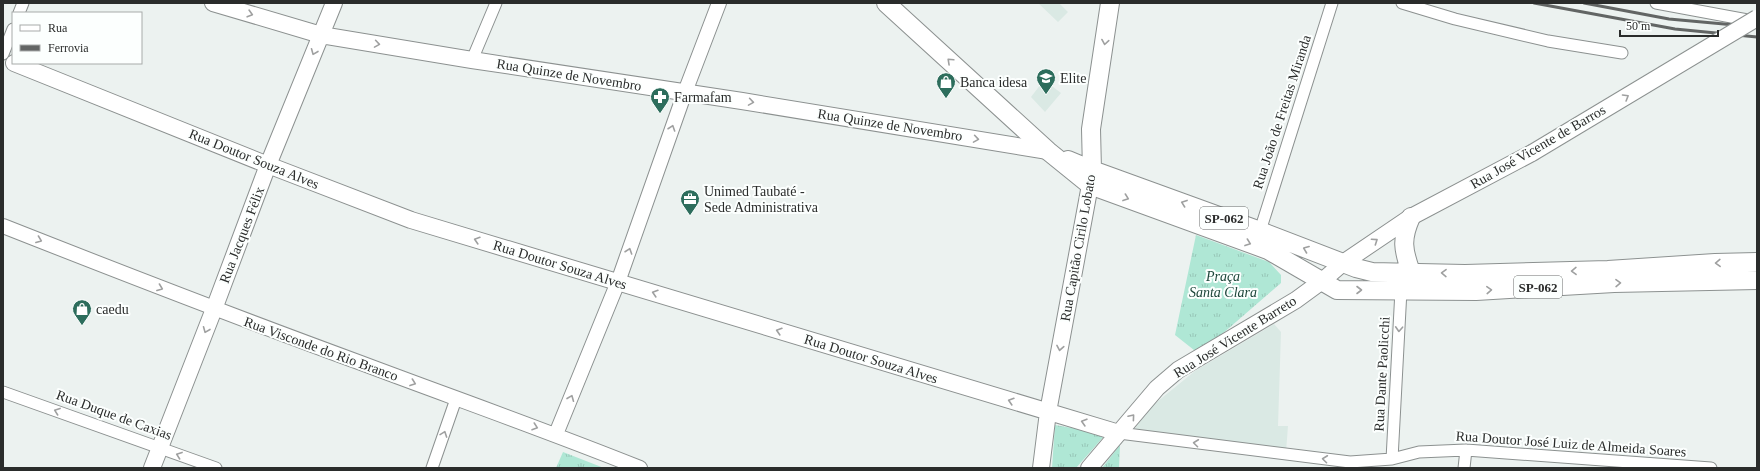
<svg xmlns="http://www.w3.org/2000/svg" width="1760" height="471" font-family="'Times New Roman',serif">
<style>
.built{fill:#dae9e4}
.grass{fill:url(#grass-tufts)}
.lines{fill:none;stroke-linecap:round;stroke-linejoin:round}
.minor-casing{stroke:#8c9190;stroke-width:13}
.tertiary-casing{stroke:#8c9190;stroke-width:16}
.secondary-casing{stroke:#8c9190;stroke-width:18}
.primary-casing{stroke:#8c9190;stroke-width:20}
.minor{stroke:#fff;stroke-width:11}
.tertiary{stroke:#fff;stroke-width:14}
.secondary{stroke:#fff;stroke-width:16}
.primary{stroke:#fff;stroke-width:18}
.rail{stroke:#626564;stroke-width:3}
.secondary-bridge-casing{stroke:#8c9190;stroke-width:18;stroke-linecap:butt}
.secondary-bridge{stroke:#fff;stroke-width:16}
.oneway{stroke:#9fa0a0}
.labels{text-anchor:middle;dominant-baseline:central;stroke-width:4;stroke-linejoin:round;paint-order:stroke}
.shield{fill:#fcfffe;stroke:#696b6a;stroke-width:1}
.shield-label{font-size:13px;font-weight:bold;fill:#2a2c2b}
.street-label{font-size:14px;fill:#2a2c2b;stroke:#fcfffe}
.poi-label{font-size:14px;fill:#2a2c2b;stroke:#fcfffe;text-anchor:start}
.park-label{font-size:14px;font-style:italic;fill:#1c4539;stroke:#fcfffe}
</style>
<defs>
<pattern id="grass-tufts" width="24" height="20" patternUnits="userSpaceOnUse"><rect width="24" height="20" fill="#afe7d5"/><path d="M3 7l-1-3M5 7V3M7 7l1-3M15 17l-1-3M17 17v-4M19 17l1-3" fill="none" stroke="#97c6b7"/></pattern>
</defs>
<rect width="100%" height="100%" fill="#ecf2f0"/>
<path class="built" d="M1038 3H1059L1068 12 1058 22Z
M1044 80 1061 93 1045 112 1031 97Z
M1274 324 1281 332 1278 426H1288L1286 452 1133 431 1152 406 1195 371Z"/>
<path class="grass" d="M1196 235 1269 262 1281 275V283L1199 354 1175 335Z
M1055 425 1106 434 1076 468H1052Z
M1120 445 1119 468H1102Z
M563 452 604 468H556Z"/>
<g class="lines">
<g class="minor-casing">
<path id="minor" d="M1402 3 1455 19 1548 41 1622 53
M1656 3 1753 21
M19 13 23 3
M3 54 13 29
M472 60 496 3
M1260 231 1332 3
M3 392 216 468
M1119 433 1350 462 1392 459 1419 452 1466 450 1711 468
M1392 459 1401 290
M432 468 456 399
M1464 468 1466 450"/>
</g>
<g class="tertiary-casing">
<path id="tertiary" d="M3 226C122 273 241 319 361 363 454 398 548 431 640 468
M556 434 618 282 685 92 719 3"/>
</g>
<g class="secondary-casing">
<path id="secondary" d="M213 3 321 35 472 60 742 101 1048 151
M14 63 268 165 411 220 1119 433
M152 468 214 309 268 165 334 3
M1041 468 1048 412 1090 185
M1089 468 1157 388 1178 370 1296 300 1322 281 1343 263 1411 217 1532 153"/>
</g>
<g class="primary-casing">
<path id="primary" d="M886 3 1048 151 1090 185 1268 250 1337 290 1476 291 1614 283 1757 280
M1068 160 1092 170 1260 231 1356 268 1372 272 1465 274 1608 270 1715 263 1757 262
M1090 180 1092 170 1091 129 1110 3
M1405 282 1411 272C1403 250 1401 239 1411 217"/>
</g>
<use href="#minor" class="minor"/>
<use href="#tertiary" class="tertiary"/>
<use href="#secondary" class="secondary"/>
<use href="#primary" class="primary"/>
<path class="rail" d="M1534 3 1675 29 1757 37
M1584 3 1669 19 1757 27"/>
<g class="secondary-bridge-casing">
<path id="secondary-bridge" d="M1532 153 1757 18"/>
</g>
<use href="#secondary-bridge" class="secondary-bridge"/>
</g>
<defs><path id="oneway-chevron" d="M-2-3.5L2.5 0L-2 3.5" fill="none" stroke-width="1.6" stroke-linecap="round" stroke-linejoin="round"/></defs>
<g class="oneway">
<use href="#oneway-chevron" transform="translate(250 14) rotate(16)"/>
<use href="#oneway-chevron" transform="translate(1105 42) rotate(99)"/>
<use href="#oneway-chevron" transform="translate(377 44) rotate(9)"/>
<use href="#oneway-chevron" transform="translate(314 52) rotate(112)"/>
<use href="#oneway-chevron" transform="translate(950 61) rotate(-137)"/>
<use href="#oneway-chevron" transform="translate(1626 97) rotate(-31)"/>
<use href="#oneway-chevron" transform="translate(751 102) rotate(9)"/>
<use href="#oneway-chevron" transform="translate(672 128) rotate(-71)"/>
<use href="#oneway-chevron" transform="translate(976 139) rotate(9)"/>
<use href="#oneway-chevron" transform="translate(1126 198) rotate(20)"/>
<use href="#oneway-chevron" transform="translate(1184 203) rotate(-160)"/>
<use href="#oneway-chevron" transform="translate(39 240) rotate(21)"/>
<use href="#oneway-chevron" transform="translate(477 240) rotate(-163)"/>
<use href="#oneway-chevron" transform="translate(1375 241) rotate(-34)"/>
<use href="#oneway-chevron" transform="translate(1248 243) rotate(20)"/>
<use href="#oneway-chevron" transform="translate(1306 249) rotate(-159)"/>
<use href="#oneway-chevron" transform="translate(629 251) rotate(-71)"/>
<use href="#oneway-chevron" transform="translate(1718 263) rotate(178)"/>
<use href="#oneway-chevron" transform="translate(1574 271) rotate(179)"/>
<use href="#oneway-chevron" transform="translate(1444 273) rotate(-179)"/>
<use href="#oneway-chevron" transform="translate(1618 283) rotate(-1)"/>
<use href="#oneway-chevron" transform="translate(160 288) rotate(21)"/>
<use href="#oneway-chevron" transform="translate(1359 290)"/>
<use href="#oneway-chevron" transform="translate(1489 290) rotate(-3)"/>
<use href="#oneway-chevron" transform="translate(655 293) rotate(-163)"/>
<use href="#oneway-chevron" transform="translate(1399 329) rotate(93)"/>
<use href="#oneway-chevron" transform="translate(206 330) rotate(112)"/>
<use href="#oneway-chevron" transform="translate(779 331) rotate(-163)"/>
<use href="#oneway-chevron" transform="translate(1060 348) rotate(100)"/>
<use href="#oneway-chevron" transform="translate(413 383) rotate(20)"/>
<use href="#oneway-chevron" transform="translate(571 398) rotate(-68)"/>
<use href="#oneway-chevron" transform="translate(1011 401) rotate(-163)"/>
<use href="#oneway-chevron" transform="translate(57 411) rotate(-160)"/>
<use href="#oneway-chevron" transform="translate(1132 417) rotate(-50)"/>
<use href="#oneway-chevron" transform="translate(1084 422) rotate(-164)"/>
<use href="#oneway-chevron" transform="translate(535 427) rotate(19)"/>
<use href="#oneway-chevron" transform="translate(444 434) rotate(-70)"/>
<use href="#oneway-chevron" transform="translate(1196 443) rotate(-173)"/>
<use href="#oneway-chevron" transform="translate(179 455) rotate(-160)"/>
<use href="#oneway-chevron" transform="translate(1325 459) rotate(-173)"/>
</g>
<defs>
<g id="school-pin" transform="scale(1)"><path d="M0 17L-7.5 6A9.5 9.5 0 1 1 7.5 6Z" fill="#2d6d5c" stroke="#fcfffe"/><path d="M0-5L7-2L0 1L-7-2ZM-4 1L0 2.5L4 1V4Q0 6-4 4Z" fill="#fff"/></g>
<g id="shop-pin" transform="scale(1)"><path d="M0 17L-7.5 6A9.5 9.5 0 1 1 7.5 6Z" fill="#2d6d5c" stroke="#fcfffe"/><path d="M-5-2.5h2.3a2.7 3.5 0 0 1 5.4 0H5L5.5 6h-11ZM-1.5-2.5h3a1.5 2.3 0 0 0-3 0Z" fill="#fff"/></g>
<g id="pharmacy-pin" transform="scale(1)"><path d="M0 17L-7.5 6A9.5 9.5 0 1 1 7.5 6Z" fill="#2d6d5c" stroke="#fcfffe"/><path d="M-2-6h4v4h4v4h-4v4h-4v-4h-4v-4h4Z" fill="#fff"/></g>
<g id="office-pin" transform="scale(1)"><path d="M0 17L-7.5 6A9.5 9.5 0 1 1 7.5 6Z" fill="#2d6d5c" stroke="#fcfffe"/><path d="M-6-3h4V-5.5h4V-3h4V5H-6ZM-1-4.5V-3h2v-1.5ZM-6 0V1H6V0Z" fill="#fff"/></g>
</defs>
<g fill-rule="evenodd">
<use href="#school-pin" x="1046" y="78"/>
<use href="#shop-pin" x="946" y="82"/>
<use href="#pharmacy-pin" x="660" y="97"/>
<use href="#office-pin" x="690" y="199"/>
<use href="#shop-pin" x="82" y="309"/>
</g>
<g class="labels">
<g class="shield">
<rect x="1200" y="207" width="48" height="22" rx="3"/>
<rect x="1514" y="276" width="48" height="22" rx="3"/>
</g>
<g class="shield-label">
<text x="1224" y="218">SP-062</text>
<text x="1538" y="287">SP-062</text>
</g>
<g class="street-label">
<text transform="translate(569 75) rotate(9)">Rua Quinze de Novembro</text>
<text transform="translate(1282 112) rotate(-72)">Rua João de Freitas Miranda</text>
<text transform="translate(890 125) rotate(9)">Rua Quinze de Novembro</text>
<text transform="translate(1538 147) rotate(-30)">Rua José Vicente de Barros</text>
<text transform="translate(254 159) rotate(22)">Rua Doutor Souza Alves</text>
<text transform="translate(242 235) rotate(-69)">Rua Jacques Félix</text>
<text transform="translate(1078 248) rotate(-80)">Rua Capitão Cirilo Lobato</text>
<text transform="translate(560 265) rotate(17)">Rua Doutor Souza Alves</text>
<text transform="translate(1235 337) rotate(-32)">Rua José Vicente Barreto</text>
<text transform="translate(321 349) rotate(20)">Rua Visconde do Rio Branco</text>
<text transform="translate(871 359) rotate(17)">Rua Doutor Souza Alves</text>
<text transform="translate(1382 374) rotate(-87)">Rua Dante Paolicchi</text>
<text transform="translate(114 415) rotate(20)">Rua Duque de Caxias</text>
<text transform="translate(1571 444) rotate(4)">Rua Doutor José Luiz de Almeida Soares</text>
</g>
<g class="poi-label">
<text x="1060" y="78">Elite</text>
<text x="960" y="82">Banca idesa</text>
<text x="674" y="97">Farmafam</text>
<text x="704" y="191">Unimed Taubaté -<tspan x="704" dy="16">Sede Administrativa</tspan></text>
<text x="96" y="309">caedu</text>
</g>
<g class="park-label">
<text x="1223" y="276">Praça<tspan x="1223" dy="16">Santa Clara</tspan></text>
</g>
</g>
<rect width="1760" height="471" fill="none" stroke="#2a2c2b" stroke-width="8"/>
<rect x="12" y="12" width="130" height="52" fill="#fcfffe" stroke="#a8abaa"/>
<rect x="20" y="25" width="20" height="6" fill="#ffffff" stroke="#a8abaa"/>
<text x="48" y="32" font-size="12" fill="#2a2c2b">Rua</text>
<rect x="20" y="45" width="20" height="6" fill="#626564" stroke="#a8abaa"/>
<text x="48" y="52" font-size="12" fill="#2a2c2b">Ferrovia</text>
<path d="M1620 30v6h98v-6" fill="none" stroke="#2a2c2b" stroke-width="2"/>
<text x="1626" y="30" font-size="12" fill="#2a2c2b" stroke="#fcfffe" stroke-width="3" paint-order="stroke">50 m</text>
</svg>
